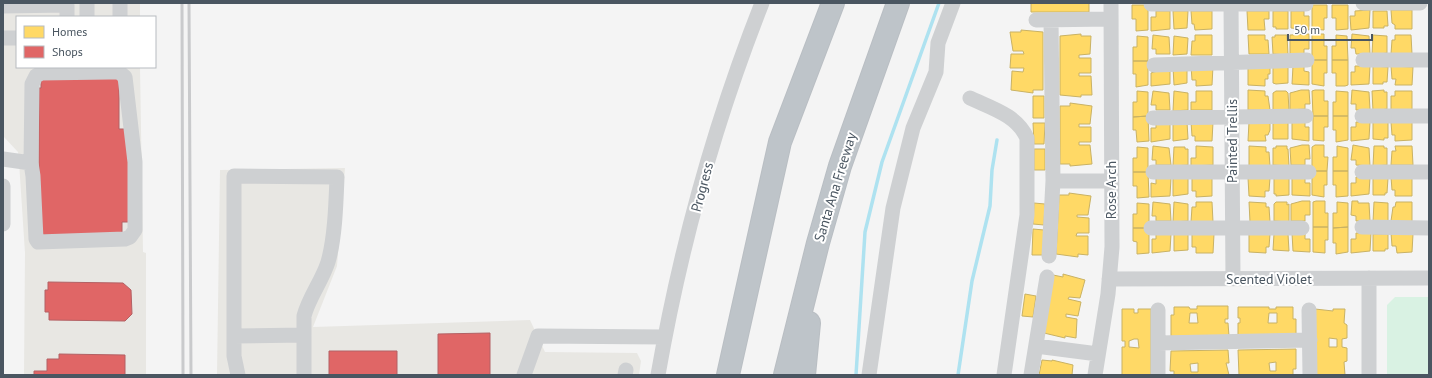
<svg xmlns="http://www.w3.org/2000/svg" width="1432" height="378" font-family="'PT Sans',sans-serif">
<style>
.commercial{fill:#e8e7e3}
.green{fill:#d9f2e3}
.homes{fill:#ffd966;stroke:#c9b264;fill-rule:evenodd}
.shops{fill:#e06666;stroke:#b36164}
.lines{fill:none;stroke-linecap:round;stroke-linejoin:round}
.stream{stroke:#aee2f0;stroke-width:3.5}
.highway-casing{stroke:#b9bec3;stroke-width:24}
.minor{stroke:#ced0d2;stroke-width:15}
.highway{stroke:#bec4c9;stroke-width:22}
.rail{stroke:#c9cacc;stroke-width:3}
.labels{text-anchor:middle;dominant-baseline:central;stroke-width:4;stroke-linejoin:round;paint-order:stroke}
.street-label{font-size:14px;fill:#4a5661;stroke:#fff}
</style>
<rect width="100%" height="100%" fill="#f4f4f4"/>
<path class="commercial" d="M3 3H140V17H17V67H140L143 252 146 253V375H24L25 253 19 162 18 152 3 136Z
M345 168 337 266 313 327 530 320 545 352 637 353 641 361 639 375H217L220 170Z"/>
<path class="green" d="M1395 297H1429V375H1387V305Z"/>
<path class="homes" d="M1031 3H1089V12H1031Z
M1132 5H1148V30L1136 31V19H1132Z
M1312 5H1327V18H1324V30L1312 29Z
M1332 5H1348V29L1336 30V18H1332Z
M1370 10 1369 28 1351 30 1350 16H1355V11Z
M1391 10H1412V29H1395V25L1392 23Z
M1156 11H1170V29L1151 31V17H1156Z
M1173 11H1188L1187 28 1174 29Z
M1191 11H1212V29L1195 30 1194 24H1192Z
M1247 11H1269V19H1264L1265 30H1248Z
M1273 11H1288V29H1276V27H1273Z
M1291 11H1304V16H1309V30L1291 28Z
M1373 11H1387L1388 26H1384V28H1373Z
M1021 30 1043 32V90H1033V93L1011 90 1012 71 1023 72 1024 68H1010L1011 54H1024L1023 51H1013L1010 32H1021Z
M1081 34V36H1091L1090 54 1079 55V58H1091V73H1079V76H1091L1092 95H1081V97L1060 95V36Z
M1309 34V49H1304V54H1290V35Z
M1315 34H1324V46H1327V60H1312V35Z
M1352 34 1369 36 1370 54H1356L1355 48H1351Z
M1153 35 1169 37 1170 54H1156V49H1152Z
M1195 35H1212V55H1191L1192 41H1195Z
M1248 35H1265V40H1268L1269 54H1249Z
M1275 35H1287L1288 55 1273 54 1272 37H1275Z
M1336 35 1347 36 1348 60H1332V46H1336Z
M1373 35 1387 36V53L1372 55Z
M1395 35H1411L1412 54H1391L1392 40H1395Z
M1137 36 1148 37V61H1133V47H1137Z
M1174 36 1188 38 1187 54 1173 55Z
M1312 60H1327V73H1324V86L1312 84Z
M1332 60H1348V85L1345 86H1336V73H1332Z
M1133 61H1148V85L1136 87V74H1133Z
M1191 66H1213L1212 85 1196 86V80H1192Z
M1248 66H1270V74H1268V79H1265V86L1248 85Z
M1273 66H1288V83L1276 84 1273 83Z
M1293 66H1304V71L1309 72V85L1292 84Z
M1355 66H1370L1369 84 1351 85V72H1355Z
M1373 66 1388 67 1387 82H1383V84H1373Z
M1391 66 1413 67 1412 85H1395L1396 79H1392Z
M1170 67V84L1151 86V73Z
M1173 67H1187V83L1174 85Z
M1248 90 1265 91V96H1268L1270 110H1248Z
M1301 90H1309L1310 104H1305V109L1290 110V93Z
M1315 90H1324V101H1328V116H1313L1312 91Z
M1352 90 1369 92 1370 110H1356V104H1351Z
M1384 90V92H1387V109L1373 111 1372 91Z
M1137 91 1148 92V116L1133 117V102H1137Z
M1153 91 1169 93 1170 110H1156V105H1151Z
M1174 91 1188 93V110L1173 111Z
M1196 91H1212V110H1191V102H1196Z
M1276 91H1286L1288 93 1289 110H1273V93Z
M1336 91 1348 92V116H1333V102H1336Z
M1395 91H1412V110H1391V96H1395Z
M1033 96H1044V118H1033Z
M1070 103 1092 106 1090 124H1079V127H1091V142H1079V145H1090L1092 164 1070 166V164H1060V106H1070Z
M1148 116 1149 141 1137 142 1136 130H1133V117Z
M1313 116H1328V127H1324V141L1313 140Z
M1333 116H1348V140L1336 142V130H1333Z
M1156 122H1170V139L1151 142V128H1156Z
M1173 122H1187L1188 139 1173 141Z
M1191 122H1213L1212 141H1195V136H1192Z
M1249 122H1270V130L1268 135H1265L1266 141H1248Z
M1273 122H1288V139H1273Z
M1292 122H1305V127H1309V141L1292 139Z
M1356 122H1370L1369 139 1351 141V127H1356Z
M1373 122H1388V138H1384V140L1373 139Z
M1391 122H1412V140L1395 141V135H1392Z
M1033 123H1045L1044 144H1034Z
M1302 145H1309L1310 159H1305V165H1291L1290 148Z
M1315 145H1324V157H1328L1327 171H1312V147Z
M1353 145 1369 148 1370 166 1356 165V160H1351Z
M1153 146 1169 148 1171 165H1156V160H1152Z
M1196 146 1213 147V165L1191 166V158H1196Z
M1249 146 1266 147V152H1269L1270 166H1249Z
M1276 146H1287V149H1288L1289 166 1273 165V148H1276Z
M1337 146 1348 148V171H1333V157H1337Z
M1374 146H1384V148H1387V165L1373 166Z
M1395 146H1412L1413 165H1391L1392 151H1396Z
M1137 147 1148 148V172H1133V158H1137Z
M1174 147H1185V149H1188V165L1173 166Z
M1034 149H1045V170H1034Z
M1312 171H1327V185H1324V197L1312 195Z
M1333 171H1348V196L1336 197V185H1333Z
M1133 172H1148L1149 197 1137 198V186H1133Z
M1356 177H1370L1369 194 1351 196V183H1356Z
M1391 177H1412V196H1395V190H1392Z
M1156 178H1171L1170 196 1151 197V183L1156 184Z
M1173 178H1188V194L1173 196Z
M1192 178H1212V196L1196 197V191H1192Z
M1248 178H1270L1269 191H1265V197L1249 196Z
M1274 178H1289V195L1276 196V194H1274Z
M1292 178H1305V183H1310V196L1292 195Z
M1373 178H1388L1387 193H1385V195H1373Z
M1069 193 1091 196 1088 215H1077V217L1089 218V233H1077L1076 236H1088V255L1078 254V257L1056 254 1059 195H1069Z
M1302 201H1310V215H1305V221H1291V204Z
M1316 201H1325V213H1328V227H1313V202Z
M1352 201H1358V203H1369L1370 221H1356V216L1351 215Z
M1153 202 1170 204 1171 221H1156V216H1152Z
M1174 202 1188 204V221L1173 222Z
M1196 202H1212L1213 222H1191L1192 207H1196Z
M1249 202 1266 203V207H1269L1270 222H1250Z
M1276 202H1287V205L1289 204V222L1274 221V204Z
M1337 202 1348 203V227L1333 228V213H1337Z
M1374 202 1388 203V221L1373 222Z
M1396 202H1412V222L1391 221 1393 207H1395Z
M1034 203 1045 204 1044 225 1033 224Z
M1137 203 1149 204V228H1133V214H1137Z
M1313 227H1328V240H1325V253L1313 252Z
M1348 227V252L1336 254V243H1333V228Z
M1133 228H1149V253L1137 254V242L1133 241Z
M1033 229 1044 230 1043 255H1032Z
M1292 233H1305V239H1310V252L1293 251Z
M1356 233H1371L1370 251 1351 253V239H1356Z
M1391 233 1413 234 1412 252 1397 253 1396 246H1392Z
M1156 234H1171L1170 251 1152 253V239H1156Z
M1174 234H1188V250L1174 251Z
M1192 234H1214L1213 253H1196V247H1192Z
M1249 234H1270L1269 247H1266V253L1249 252Z
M1274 234H1288L1289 251 1273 250Z
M1373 234H1388V249H1385V251H1373Z
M1063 274 1085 280 1080 298 1069 297 1068 299 1081 302 1078 316 1066 314V317L1077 319 1076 338 1065 336V338L1044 333 1053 275 1063 277Z
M1025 294 1036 296 1033 317 1022 316Z
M1197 306H1228V319H1225V323H1228L1229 336 1171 337V315H1174V307H1189L1190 309H1197ZM1190 313H1197L1198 323H1189Z
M1238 307H1269V309H1276V307H1293V319H1296V335H1238V323H1240V318H1238ZM1269 313H1277V323H1268Z
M1122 309H1134V313H1138V309H1151V375H1122V347H1125V341H1122ZM1134 339H1138L1139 348 1129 347V341Z
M1315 309 1333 311V309H1345L1344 323 1347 325V338L1342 339V347L1347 348V361L1344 362 1345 375H1315ZM1329 338 1337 339V347H1329Z
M1296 349V369H1293V375H1239L1238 350ZM1276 362V371H1270L1269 363Z
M1228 350 1229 363H1226L1229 375H1174V371H1170L1171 351ZM1198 363V372H1191L1190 364Z
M1042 360 1052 361V360L1073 365 1072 375H1039Z"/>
<path class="shops" d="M41 77 119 78V129H130V222H122V235H41L39 222V88H41Z
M48 282 123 283 131 290 132 314 125 321 49 320V312H45V290H48Z
M490 333V375H438V334Z
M329 351H397V375H329Z
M59 354 125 355V375H34V371H47V359H59Z"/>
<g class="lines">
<path class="stream" d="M856 375 865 232 882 162 939 3
M958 375 972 281 990 206 992 170 997 140"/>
<g class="highway-casing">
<path id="highway" d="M728 375 780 142 833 3
M785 375 818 243 840 166 898 3
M804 375 809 323"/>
</g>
<path class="minor" d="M87 3V17
M1231 3 1233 279
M1363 3H1420
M1151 4H1306
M3 6 67 5V17
M120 17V3
M1036 20 1111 19
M3 38H17
M1363 60H1429
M1154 65 1307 60
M109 72H119L125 77 135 162V230L130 237 125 239 38 242 36 239 33 176 31 163 32 84 36 76 41 73Z
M970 98C991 108 1017 115 1027 138V215L1004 375
M1362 116H1429
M1153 118 1306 116
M3 159 31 163
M1153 172H1309
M1362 172H1429
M1053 181H1111
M3 186V224
M1362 227 1429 228
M1151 228H1302
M1049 256 1053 181 1051 20
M1369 278V375
M1109 279 1429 278
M1309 310 1310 375
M234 336 304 335
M1158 343 1310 340
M1036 346 1098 354
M238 375 234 356V176L337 177C336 203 335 238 328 262 322 281 309 297 304 316V375
M524 375 538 336 664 337
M625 375 626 370
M658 375C680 249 715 122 762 3
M869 375 893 208 913 128 936 72 938 43 953 3
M1031 375 1047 277
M1095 375 1108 294 1112 247 1111 3
M1158 375V310"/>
<use href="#highway" class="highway"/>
<path class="rail" d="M182 3 183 375
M189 3 191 375"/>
</g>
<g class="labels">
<g class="street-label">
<text transform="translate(1232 141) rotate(-90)">Painted Trellis</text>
<text transform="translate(702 187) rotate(-75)">Progress</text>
<text transform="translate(835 187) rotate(-73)">Santa Ana Freeway</text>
<text transform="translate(1111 190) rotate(-90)">Rose Arch</text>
<text x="1269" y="279">Scented Violet</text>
</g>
</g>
<rect width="1432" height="378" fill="none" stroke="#4a5661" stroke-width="8"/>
<rect x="16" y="16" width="140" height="52" fill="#ffffff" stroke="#b7bbc0"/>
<rect x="24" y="26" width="20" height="12" fill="#ffd966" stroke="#b7bbc0"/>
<text x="52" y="36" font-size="12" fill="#4a5661">Homes</text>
<rect x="24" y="46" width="20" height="12" fill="#e06666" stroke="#b7bbc0"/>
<text x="52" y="56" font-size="12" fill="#4a5661">Shops</text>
<path d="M1288 34v6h84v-6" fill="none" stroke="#4a5661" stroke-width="2"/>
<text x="1294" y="34" font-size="12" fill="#4a5661" stroke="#ffffff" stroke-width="3" paint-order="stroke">50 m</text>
</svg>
